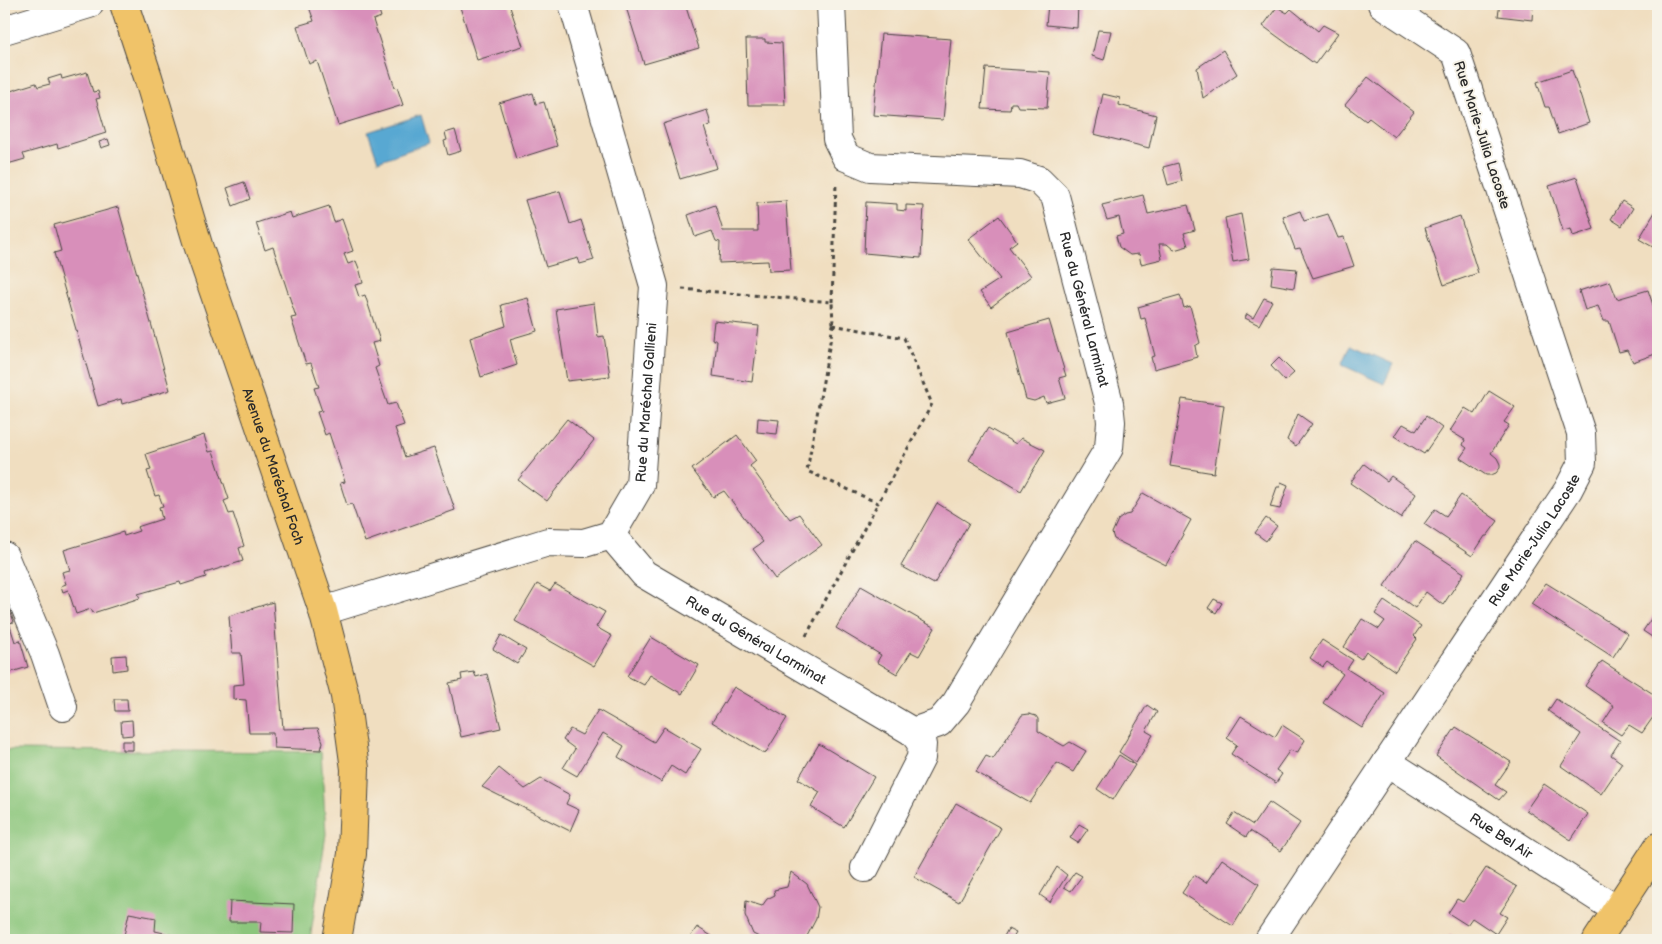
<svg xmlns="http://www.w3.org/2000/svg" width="1662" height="944" font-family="'Balsamiq Sans',sans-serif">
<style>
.green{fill:#8bc67b;stroke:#5b7853}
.water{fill:#58a8d2;stroke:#426a7e}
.building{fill:#d88fba}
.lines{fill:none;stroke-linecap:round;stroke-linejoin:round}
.minor-casing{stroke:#494641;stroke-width:30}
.major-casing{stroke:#494641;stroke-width:30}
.path{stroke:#494641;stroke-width:3;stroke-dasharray:4 4;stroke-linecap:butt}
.minor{stroke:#fff;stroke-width:28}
.major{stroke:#f0c369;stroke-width:28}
.labels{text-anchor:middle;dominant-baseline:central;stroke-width:4;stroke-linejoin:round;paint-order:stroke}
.street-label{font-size:14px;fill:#2b2b2b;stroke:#f7f3e8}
</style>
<rect width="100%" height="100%" fill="#f7f3e8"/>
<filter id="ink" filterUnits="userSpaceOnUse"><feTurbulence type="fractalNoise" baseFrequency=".02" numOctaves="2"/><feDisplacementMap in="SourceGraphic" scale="10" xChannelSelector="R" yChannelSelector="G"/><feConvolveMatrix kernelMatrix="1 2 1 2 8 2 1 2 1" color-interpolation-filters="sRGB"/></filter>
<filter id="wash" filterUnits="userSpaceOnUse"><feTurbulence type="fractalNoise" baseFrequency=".0096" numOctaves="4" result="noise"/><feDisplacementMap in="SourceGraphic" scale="20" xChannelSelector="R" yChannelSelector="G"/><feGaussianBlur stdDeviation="1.12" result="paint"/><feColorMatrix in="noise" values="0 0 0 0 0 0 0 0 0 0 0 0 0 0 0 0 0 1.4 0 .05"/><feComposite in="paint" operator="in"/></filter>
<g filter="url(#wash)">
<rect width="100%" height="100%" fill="#f0dec0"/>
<path class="green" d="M4 750 321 752 326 834 310 940H4Z"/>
<path class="water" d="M421 115 429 143 378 161 368 132Z
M1351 345 1393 364 1384 384 1342 365Z"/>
<g id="blocks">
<path class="building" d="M308 4H377L381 17 373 20 395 88 397 87 403 105 338 125 317 61 309 64 297 26 314 21Z
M459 4H509L523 46 477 60Z
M625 4H685L699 48 644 64Z
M1048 4H1078L1077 28 1046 25Z
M1500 4H1533L1532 20 1498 16Z
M1277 7 1287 13 1291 9 1318 31 1323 25 1338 33 1315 64 1263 26Z
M1098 30 1111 31 1104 60 1092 56Z
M881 34 951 39 943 120 873 115Z
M746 39H765V42L782 43 785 105H748Z
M1223 50 1237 74 1203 98 1197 68Z
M986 68 1050 72 1047 108 1018 107 1016 103H1011L1010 110 982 109Z
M1572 70 1589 123 1558 134 1549 107H1545L1537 82Z
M87 72 93 92 98 91 100 98 96 99 106 133 58 148 57 144 23 154 25 159 4 165V93L36 83 38 87 50 84 48 79 61 75 62 79Z
M1368 77 1414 112 1394 137 1369 118 1366 121 1345 105Z
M533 93 536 104 544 102 557 146 516 159 499 103Z
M1103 94 1120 98 1119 105 1156 115 1149 148 1094 134Z
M707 110 711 125 704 127 717 168 680 179 663 124Z
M455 130 461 151 448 155 444 141 447 140 445 133Z
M108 139 110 145 101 148 99 142Z
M1178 163 1182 181 1168 185 1163 167Z
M1577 177 1594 229 1573 236 1571 229 1563 231 1549 186Z
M244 182 250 199 233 206 227 188Z
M560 191 570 224 581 220 594 260 580 264 578 258 546 267 525 200Z
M1143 195 1148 214 1188 205 1195 230 1184 233 1188 246 1174 250 1167 244H1159L1162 259 1141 264 1139 254 1130 255 1119 247 1116 236 1123 234 1119 217 1107 220 1102 205Z
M786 201 791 270 769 271 768 261 719 263 720 242 716 241 712 231 695 237 688 215 715 205 723 231H758L757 203Z
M1622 201 1633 208 1622 226 1611 219Z
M866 202 897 204V210L906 211V205L924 206 921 258 864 253Z
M329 206 334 222 342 219 353 251 344 254 348 264 356 261 360 271 363 283 355 285 359 297 365 295 380 341 372 343 379 366 375 368 388 405 396 403 404 425 395 428 405 457 434 448 455 510 365 542 352 504 347 505 340 483 345 482 329 433 325 435 317 412 322 411 314 388 319 387 311 363 306 364 291 318 296 317 273 247 265 250 256 223 290 212 292 218Z
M118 207 170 390 122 404 121 399 98 406 54 253 61 251 54 225Z
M1658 207V250L1639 239Z
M1300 211 1304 221 1328 214 1338 238 1344 237 1354 266 1313 278 1300 248 1295 249 1283 217Z
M1241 214 1249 259 1233 262 1225 218Z
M999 216 1017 241 1009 247 1031 276 991 307 980 292 1000 279 968 239Z
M1460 216 1478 273 1444 285 1425 228Z
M1273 267 1297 269 1294 288 1271 284Z
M1610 281 1617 299 1648 290 1658 320V353L1633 362 1627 350 1619 352 1609 321H1604L1598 306 1585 310 1579 291Z
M1180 295 1184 308 1190 306 1200 343 1195 346 1197 357 1154 369 1151 357 1155 356 1145 318 1141 319 1138 307Z
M528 298 537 331 510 339 517 365 481 377 470 338 506 326 501 305Z
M1264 298 1272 301 1259 325 1245 318 1247 314 1253 318Z
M594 303 598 337 604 336 610 376 567 381 556 309Z
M1049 320 1066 376 1059 378 1065 398 1046 403 1044 397 1034 401 1026 399 1008 332Z
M714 321 759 326 752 382 713 376 717 341 712 339Z
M1279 358 1294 373 1285 381 1271 366Z
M1489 391 1515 407 1504 422 1509 425 1491 453 1497 458 1500 464V468L1496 473 1491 475H1486L1460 458 1467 448 1463 445 1465 440 1450 431 1465 408 1475 414Z
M1182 399 1224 405 1214 473 1170 466Z
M1298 414 1312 424 1296 446 1287 440Z
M1426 416 1442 428 1424 454 1395 436 1403 424 1416 431Z
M758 418 779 420 777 434 757 432Z
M567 419 594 440 547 501 518 480Z
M988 428 1016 444 1021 438 1045 450 1021 491 969 460Z
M204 435 209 452 213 451 229 499 224 501 229 514 233 513 244 546 239 548 243 561 205 573 206 577 181 585 180 582 138 594 140 598 93 613 91 609 76 614 68 590 63 592 61 586 66 584 62 572 70 570 64 550 123 532 124 536 139 531 137 527 162 519 159 507 163 506 159 495 155 496 147 471 151 470 146 454Z
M737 435 756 461 750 466 772 496 790 519 799 514 822 545 775 579 753 549 763 542 724 491 713 497 692 469Z
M1364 464 1387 481 1391 476 1416 494 1401 518 1350 483Z
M1281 482 1288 485 1280 509 1270 507 1277 487H1280Z
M1143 493 1191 520 1166 565 1114 539 1112 533 1118 520 1125 515 1130 514Z
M1461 495 1498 521 1487 536H1485L1472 556 1424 524 1435 509 1446 516Z
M937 503 969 523 934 584 901 566Z
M1266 518 1277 526 1266 541 1255 533Z
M1415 541 1464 573 1443 605 1426 592 1415 608 1384 586Z
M1546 583 1628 634 1613 657 1531 604Z
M537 584 550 591 555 584 605 612 596 627 612 636 594 666 515 621Z
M861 586 935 628 919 656 911 652 897 674 877 662 881 655 836 628Z
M1214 599 1222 603 1216 613 1208 608Z
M1384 601 1421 626 1414 636 1417 639 1395 671 1366 651 1361 659 1344 647 1362 619 1379 629 1385 621 1375 614Z
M273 602 283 729 318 728 323 742 321 750 274 748 273 733H249L246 700 233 699V685L244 684 241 653H232L229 616Z
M8 605 14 622 9 623 15 642 20 640 28 667 5 674 6 678 4 679V606Z
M1658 608V641L1643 631Z
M501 635 526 650 517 664 493 649Z
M651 637 699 665 682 694 650 675 644 685 627 676Z
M1322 640 1353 660 1347 669 1385 693 1362 728 1323 703 1343 674 1327 662 1323 667 1310 658Z
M126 655 127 669 113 671 112 656Z
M1602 661 1658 697V710L1642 733 1629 725 1621 735 1603 723 1614 706 1585 686Z
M474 672 476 677 487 674 501 728 461 737 449 683 462 680 461 674Z
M734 687 787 718 765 754 712 722Z
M114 699H127L128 711H115Z
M1556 699 1620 741 1611 755 1622 763 1601 794 1561 766 1581 734 1548 711Z
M1147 705 1157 712 1146 731 1153 735 1136 763 1119 752Z
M598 710 654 742 664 727 701 749 685 775 671 766 661 782 618 757 624 746 603 733 577 776 563 768 575 749 563 740 570 729 582 735Z
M1029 714 1036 716 1038 719V731L1064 746 1070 742 1086 751 1073 772 1057 763 1030 803 976 772 986 756 993 759 1022 715Z
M1241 716 1275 737 1282 725 1305 740 1297 753 1290 750 1276 770 1282 774 1276 783 1231 754 1237 745 1227 738Z
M132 720 133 735 122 736 121 721Z
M1456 727 1511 762 1495 785 1506 792 1499 800 1436 756Z
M122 741H133V750H122Z
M819 744 874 777 844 827 811 807 820 792 798 779Z
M1119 755 1135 765 1113 800 1097 789Z
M499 768 525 789 541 779 570 795 566 804 579 810 570 831 482 787Z
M1544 784 1588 814 1571 840 1526 810Z
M1269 802 1300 823 1281 851 1250 831 1246 837 1227 824 1234 813 1253 825Z
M956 803 1001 828 959 902 914 877Z
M1079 824 1088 829 1078 843 1070 838Z
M1222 859 1259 884 1233 926 1182 893 1194 875 1206 883Z
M1057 867 1067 875 1050 902 1040 895Z
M1486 868 1517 887 1500 913 1507 917 1496 934 1472 918 1467 925 1448 913 1457 899 1463 902Z
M791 872 807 884 818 907 816 919 806 938 802 940H765L753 934 745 915 746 901 762 906 767 899 775 895 774 890 787 887Z
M1075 872 1082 876 1071 891 1064 887Z
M230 901 294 904 293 933 260 932 261 922H229Z
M129 913 156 918 155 931 182 937 181 940H123Z
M697 927 718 940H688Z
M1008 929 1016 933 1012 940H1002Z
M1450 935 1460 940H1446Z"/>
</g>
</g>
<g filter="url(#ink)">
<use href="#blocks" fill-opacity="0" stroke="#494641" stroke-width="1"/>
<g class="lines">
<g class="minor-casing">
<g id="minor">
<path id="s1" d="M831 4 837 139 846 157 870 167 1020 174 1039 180 1055 196 1109 403 1111 422 1109 448 956 703 939 723 913 732 922 744 921 758 865 868"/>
<path d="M4 30 89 4"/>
<path id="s2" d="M611 535 644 574 913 732"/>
<path d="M4 556 45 654 63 707"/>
<path id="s3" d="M323 611 548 542 584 543 611 535 640 485 654 286 573 4"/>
<path id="s4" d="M1387 762 1617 910"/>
<path id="s5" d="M1269 940 1568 490 1582 463 1581 433 1456 53 1382 4"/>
</g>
</g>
<g class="major-casing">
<g id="major">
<path id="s6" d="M124 4 148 77 199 248 323 611 345 696 355 769 352 854 337 940"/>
<path d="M1597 940 1658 847"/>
</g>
</g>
<path class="path" d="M682 289 832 302 833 325
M832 302 836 183
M833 325 904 338 932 404 878 503 807 471Z
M806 636 878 503"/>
<use href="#minor" class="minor"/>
<use href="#major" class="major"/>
</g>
</g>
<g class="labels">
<g class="street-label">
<text transform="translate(1482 135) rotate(72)">Rue Marie-Julia Lacoste</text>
<text stroke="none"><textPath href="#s1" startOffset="491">Rue du Général Larminat</textPath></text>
<text stroke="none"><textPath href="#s3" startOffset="440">Rue du Maréchal Gallieni</textPath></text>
<text stroke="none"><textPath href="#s6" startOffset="486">Avenue du Maréchal Foch</textPath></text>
<text stroke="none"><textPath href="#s5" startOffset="480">Rue Marie-Julia Lacoste</textPath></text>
<text stroke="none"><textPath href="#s2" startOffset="181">Rue du Général Larminat</textPath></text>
<text stroke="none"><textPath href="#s4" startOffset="136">Rue Bel Air</textPath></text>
</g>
</g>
<rect width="1662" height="944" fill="none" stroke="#f7f3e8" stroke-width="20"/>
</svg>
